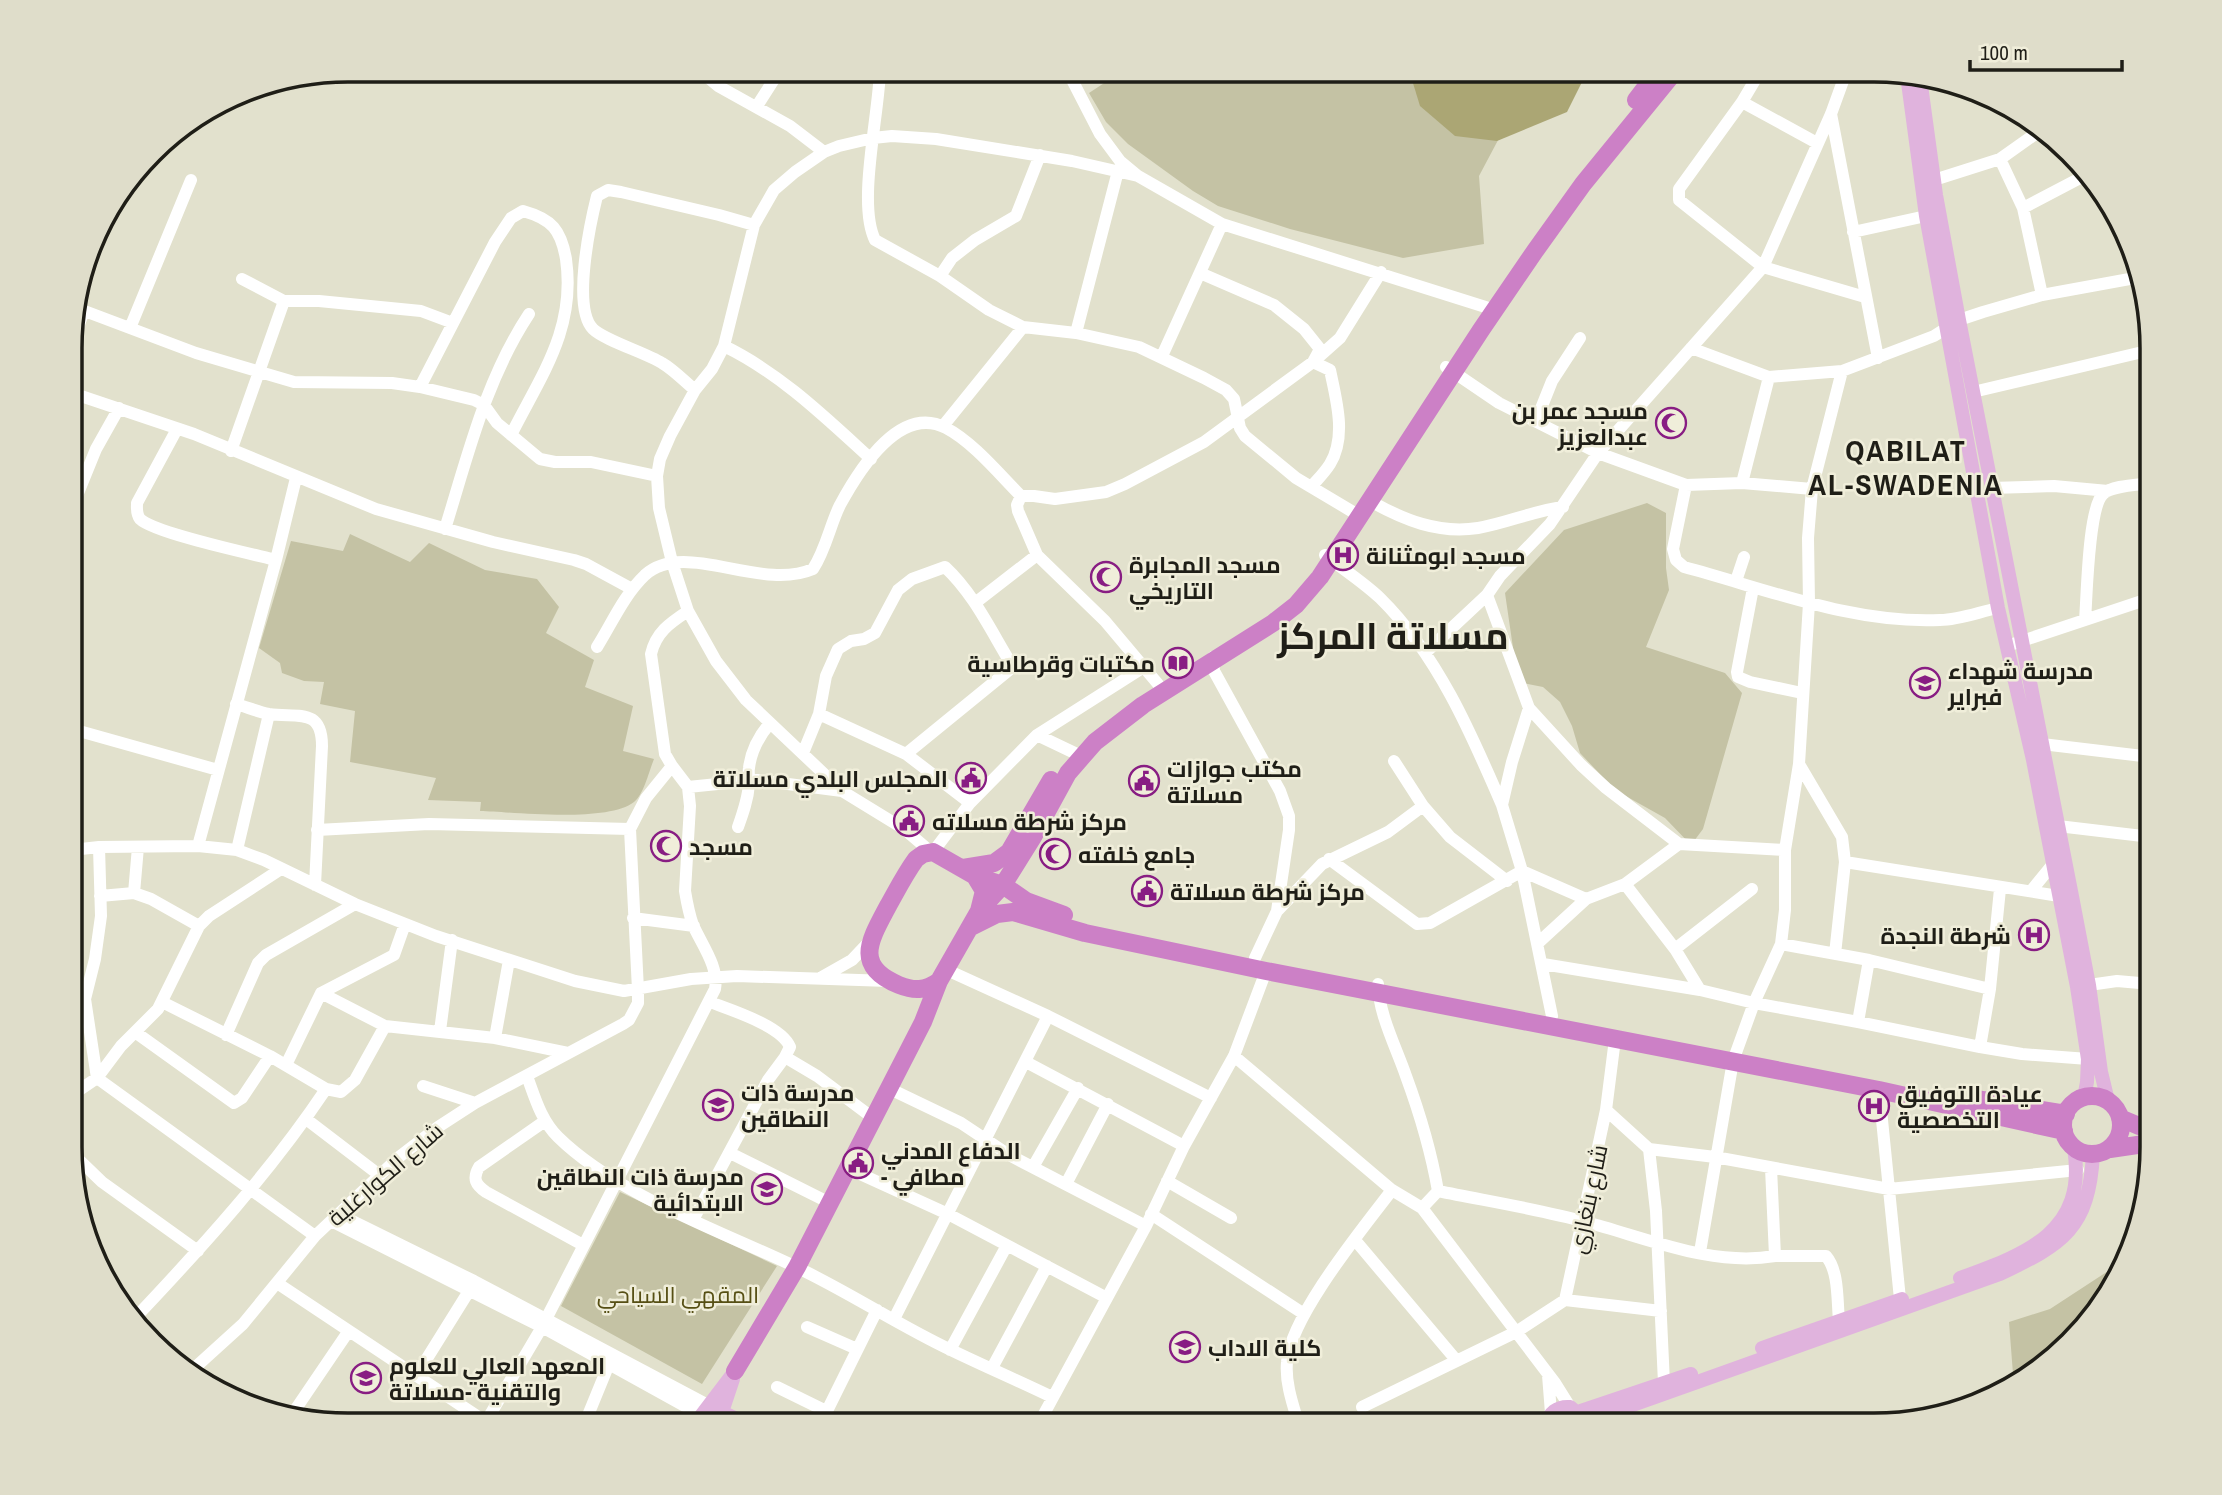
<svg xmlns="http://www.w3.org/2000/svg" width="2222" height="1495" font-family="'Archivo Narrow',Cairo,sans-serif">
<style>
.green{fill:#c4c2a4}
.forest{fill:#aba674}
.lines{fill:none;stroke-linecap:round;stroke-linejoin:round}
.minor{stroke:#fff;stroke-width:12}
.major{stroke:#e0b3dd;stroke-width:14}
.highway{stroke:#cc80c6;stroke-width:18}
.labels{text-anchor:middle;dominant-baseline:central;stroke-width:5;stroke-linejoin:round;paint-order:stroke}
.poi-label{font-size:23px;font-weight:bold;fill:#1f1e17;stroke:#f0eeda;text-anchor:start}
.street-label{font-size:23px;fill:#1f1e17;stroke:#f0eeda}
.park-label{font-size:23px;fill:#564f14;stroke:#f0eeda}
.district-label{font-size:30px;font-weight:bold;letter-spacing:2px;fill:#1f1e17;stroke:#f0eeda}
.town-label{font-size:37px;font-weight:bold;fill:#1f1e17;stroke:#f0eeda}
.rim{fill:none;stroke:#1f1e17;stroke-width:3.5}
</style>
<rect width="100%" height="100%" fill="#e2e1cd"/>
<path class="green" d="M1124 70H1516L1505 127 1479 176 1484 244 1403 258 1290 229 1218 206 1193 191 1128 144 1106 122 1089 93Z
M1647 503 1666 513V568L1669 590 1646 647 1725 673 1742 693 1703 829 1691 845 1665 818 1615 790 1580 753 1572 726 1560 702 1543 687 1518 682 1505 593 1564 530Z
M350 534 410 562 429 543 485 570 537 579 559 607 546 633 594 660 585 687 633 706 623 751 654 759C649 771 644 794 634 802 607 823 515 812 480 811L481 802 428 800 436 778 350 762 355 711 320 704 324 682 304 681 282 673 280 663 259 648 291 541 343 551Z
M620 1192 777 1266 702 1384 561 1306Z
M2137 1236 2105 1302 2014 1387 2009 1322 2050 1309 2125 1260Z"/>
<path class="forest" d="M1409 70H1583L1585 76 1567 112 1497 141 1455 136 1420 106Z"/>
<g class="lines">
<path class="minor" d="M699 70 718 86 790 126 824 152
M880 70C879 114 857 204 875 240L940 276 989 310 1023 327 1076 333 1139 347 1204 378 1226 390 1234 399 1240 428 1245 436 1296 478 1353 512
M1067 70 1100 134 1120 161 1138 176 1222 224 1495 310
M1761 70 1742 102 1679 189V200L1763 267 1865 297
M1857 70 1907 79
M1742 102 1817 143
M757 106 780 70
M1831 114 1878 358
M2000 159 2023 208 2042 295
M1934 180 2000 159 2041 130
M2023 208 2084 176
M1853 232 1926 216
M1200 273 1274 305 1304 329 1320 349 1313 362 1330 370C1336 399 1347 436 1330 464 1325 472 1318 479 1312 486
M940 276 952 258 975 240 1016 216 1040 155
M242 279 284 301H319L421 311 453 323
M74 307 196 353 294 382 392 383 420 387 474 400 484 405 497 423 540 459 555 462H591L657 476
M130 328 191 180
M1076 333 1118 171
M72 343 84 311
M724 346C780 373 826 418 871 459
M1691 348 1769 377 1842 371 1934 336 1959 320 1983 312 2042 295 2135 278
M1162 356 1222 224
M1446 367 1499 403 1598 453 1686 485 1742 483 1812 489
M420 387 495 242 511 218 523 211C552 219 561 230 566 259 576 330 541 375 511 435
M695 390C684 381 674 370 662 363 646 353 604 340 593 329 572 308 590 224 597 196L608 190 621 192 719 215 754 225
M1973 392 2151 350
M72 393 194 434 376 509 493 542 574 560 586 564 632 589
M1536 421 1552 381 1580 338
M943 426 1023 327
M177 429 137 503C137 508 136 514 140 519 154 533 252 554 276 560
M231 451 284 301
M1742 483 1769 377
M1686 485 1673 549 1676 560 1684 567C1767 589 1852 624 1940 620 1959 620 1979 612 1998 608
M1991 488 2054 486 2108 491
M1021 496 1017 505 1018 511 1037 555 1105 621 1158 684
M1370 501C1404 520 1438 534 1478 528 1507 523 1533 511 1563 507
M72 508 96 449 119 408
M445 529C468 455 486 379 529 314
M1325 555C1344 570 1363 582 1380 598 1437 654 1471 733 1502 805
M1736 581 1744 557
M1753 588 1737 672 1738 677 1750 682 1802 693
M1487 595 1529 708 1512 762 1502 805 1522 871 1552 1016
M975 603 1037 555
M2085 620C2087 597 2088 508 2103 494 2113 485 2138 485 2151 483
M2007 646 2151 598
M597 647C612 623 624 595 645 575 685 539 760 592 813 569 826 549 830 525 840 505 859 470 900 404 946 428 973 442 1000 475 1021 496H1034L1055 499 1106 492 1125 484 1204 442 1313 362 1340 338 1381 272
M1425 653 1487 595 1500 576 1550 524 1598 453 1763 267 1831 114 1847 70
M1213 657 1214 671 1280 791 1289 816V830L1277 911 1255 958
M236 704C247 707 258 712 269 714 297 718 322 707 322 746L315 885
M1529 708 1581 765 1606 788 1679 844 1785 850
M819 714 906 754 970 803
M72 729 218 770
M1037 735 1081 756
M2042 744 2151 757
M803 753 819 714 826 676 838 649 851 641 864 639 875 633 898 590 912 579 945 567C973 593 990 629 1010 662L1009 670 906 754
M1394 761 1423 806 1450 837 1507 881
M1799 764 1842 837 1845 862 1835 954
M688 787 757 780 842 791
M2058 826 2151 837
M738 827C743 813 748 799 749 784 750 779 748 773 749 768 751 751 759 736 770 723
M317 830 429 824 630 829
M198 846 276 560 296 478
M72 850 99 847 198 846 237 850 264 860 355 904 436 936 575 981 624 991 691 979 737 976 889 981
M237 850 269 714
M931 852 904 829 842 791 746 700 716 661 688 611 672 562 659 508 657 476 660 459 670 436 695 390 712 369 724 346 754 225 774 190 795 172 824 152 839 146 873 138 892 136 936 139 1072 161 1138 176
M933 852 970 803 1037 735 1144 667
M1329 859 1417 924 1430 923 1522 871 1586 899
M1845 862 2059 896
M1625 884 1675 949 1700 990
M2031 891 2053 864
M134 893 138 847
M100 896 134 893 151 899 199 926
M1278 910 1322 864 1388 832 1423 806
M633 918 694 926
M1538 943 1586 899 1625 884 1679 844
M1781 944 1869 960 1990 989
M1675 949 1752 889
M1543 964 1700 990 1754 1003 1858 1022 1980 1047 2022 1054 2088 1059
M947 970 1048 1016 1211 1098
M822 977 852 960 870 941
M1378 984C1379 1015 1396 1047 1406 1076 1420 1114 1431 1151 1438 1191
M2089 985 2117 981 2151 984
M321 993 385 1026 495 1038 568 1053
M72 997 85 999 97 1078 315 1236
M85 999 95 959 101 916 99 847
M162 1002 270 1056 326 1089 341 1092 355 1080 385 1026
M1858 1022 1869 960
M440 1031 452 940
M135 1032 234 1103 242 1098 270 1056
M226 1035 258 963 266 955 355 904
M495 1038 509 960
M1980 1047 1990 989 2000 889
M1234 1056 1392 1190 1422 1208 1555 1383 1570 1407
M785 1057 817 1076 873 1118
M1026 1062 1184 1146
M286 1065 321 993 394 955 405 924
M527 1076C535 1098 541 1120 558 1137 617 1195 721 1231 796 1267 849 1292 898 1325 951 1350 984 1366 1019 1381 1052 1397
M423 1086 475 1103
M888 1088 961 1123 1009 1155 1146 1226
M1879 1090 1901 1309
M72 1095 97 1078 121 1046 158 1009 199 926 209 916 281 869
M1606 1110 1649 1149 1656 1211 1664 1383
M306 1119 378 1174
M545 1121 479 1167C472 1179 476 1185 486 1192L583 1245
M1649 1149 1715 1157 1889 1189 2078 1170
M72 1153 102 1182 198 1251
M730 1153 830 1203
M1033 1167 1078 1088
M847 1168 948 1214 1107 1298
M1167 1181 1231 1218
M1066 1184 1108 1104
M1422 1208 1438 1191C1487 1201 1538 1209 1586 1222 1647 1238 1712 1267 1775 1256L1771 1168
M338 1214 474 1281 708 1405
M1151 1214 1304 1314
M693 1220 768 1080 785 1057 790 1047C782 1026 731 1010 710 1002
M331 1221 542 1327 701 1415
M1355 1240 1457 1361
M1700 1252 1733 1061 1754 1003 1781 944 1785 910V850L1799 764 1809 603 1808 538 1812 489 1842 371
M1775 1256H1826C1839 1271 1837 1301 1839 1320
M277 1283 486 1422
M1565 1300 1661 1311
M136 1317C204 1245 271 1171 326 1089
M894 1319 1048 1016
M807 1327 857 1349
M950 1350 1006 1247
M992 1368 1047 1266
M189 1373 243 1324 315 1236 399 1157 438 1127 475 1103 623 1024 629 1020 638 1003V990L630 829 646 798 672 766 665 754 651 654C656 632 670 623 688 611
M1548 1375 1551 1413
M416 1376 469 1291
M777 1387 826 1411
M1362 1407 1516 1332 1565 1300 1606 1110 1615 1039
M291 1416 348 1332
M484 1425 542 1327 715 989C719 967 702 945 693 925 689 914 687 903 685 891L690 806 688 787 672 766
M584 1425 609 1364
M820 1425 877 1310
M932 1425 934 1422
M1038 1425 1146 1226 1184 1146 1234 1056 1266 971
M1299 1425C1293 1405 1285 1383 1287 1362 1290 1317 1363 1228 1392 1190"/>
<path class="major" d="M1907 75 1926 216 1998 608 2033 760 2077 987 2088 1059 2087 1082 2084 1098
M1920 78 1936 195 1959 320 2071 891 2089 985 2101 1072 2108 1101
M1960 1278C2026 1254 2088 1232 2074 1148
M1762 1348 1902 1299
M716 1409 749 1425
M1578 1412 1691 1374
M694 1425 735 1371
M713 1425 722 1412 733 1379
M1546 1425C1549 1413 1557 1406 1570 1407L1582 1417
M1590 1425 1616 1411 2000 1274C2063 1244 2089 1229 2093 1154"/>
<path class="highway" d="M1636 100 1659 70
M933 852 975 876 984 891 979 911 939 981C925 991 914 991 899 985 853 966 870 940 888 906 897 890 905 874 916 859L923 854Z
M963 868 994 863 1009 852 1051 780
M975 876 1003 885 1026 901 1064 915
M979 911 1003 885 1033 837 1068 773 1095 742 1143 705 1273 623 1296 605 1320 577 1481 330 1535 251 1583 184 1676 70
M969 928 997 914 1013 912 1085 933 1266 971 1879 1090 2064 1131
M2063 1125a29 29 0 1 1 58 0a29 29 0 1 1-58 0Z
M1976 1099 2066 1114
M2120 1118 2139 1126 2151 1127
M2110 1149 2151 1143
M735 1371 797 1267 923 1022 939 981"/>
</g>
<defs>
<g id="mosque-ring" transform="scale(1.575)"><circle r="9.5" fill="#f0eeda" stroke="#881d83" stroke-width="1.5"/><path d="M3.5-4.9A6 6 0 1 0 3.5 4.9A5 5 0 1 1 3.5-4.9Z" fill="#881d83"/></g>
<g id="hospital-ring" transform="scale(1.575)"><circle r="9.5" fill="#f0eeda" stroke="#881d83" stroke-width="1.5"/><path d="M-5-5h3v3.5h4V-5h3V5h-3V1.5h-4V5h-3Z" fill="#881d83"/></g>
<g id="library-ring" transform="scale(1.575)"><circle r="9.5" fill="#f0eeda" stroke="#881d83" stroke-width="1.5"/><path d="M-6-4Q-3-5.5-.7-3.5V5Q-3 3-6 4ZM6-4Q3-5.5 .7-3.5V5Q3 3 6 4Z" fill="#881d83"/></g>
<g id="school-ring" transform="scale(1.575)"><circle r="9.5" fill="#f0eeda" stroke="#881d83" stroke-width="1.5"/><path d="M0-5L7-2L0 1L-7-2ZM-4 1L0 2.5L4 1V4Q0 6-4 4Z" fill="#881d83"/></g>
<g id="civic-ring" transform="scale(1.575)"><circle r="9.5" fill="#f0eeda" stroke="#881d83" stroke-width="1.5"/><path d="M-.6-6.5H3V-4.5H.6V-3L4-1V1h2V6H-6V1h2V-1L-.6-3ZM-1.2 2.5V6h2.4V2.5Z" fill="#881d83"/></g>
<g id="university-ring" transform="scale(1.575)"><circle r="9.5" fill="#f0eeda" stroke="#881d83" stroke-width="1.5"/><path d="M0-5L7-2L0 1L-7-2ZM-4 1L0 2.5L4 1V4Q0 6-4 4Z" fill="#881d83"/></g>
</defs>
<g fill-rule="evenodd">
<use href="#mosque-ring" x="1671" y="423"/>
<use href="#hospital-ring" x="1343" y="555"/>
<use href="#mosque-ring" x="1106" y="577"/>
<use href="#library-ring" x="1178" y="663"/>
<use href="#school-ring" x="1925" y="683"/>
<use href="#civic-ring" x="971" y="778"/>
<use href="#civic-ring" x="1144" y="781"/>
<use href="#civic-ring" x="909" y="821"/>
<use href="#mosque-ring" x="666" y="846"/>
<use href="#mosque-ring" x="1055" y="854"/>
<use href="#civic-ring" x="1147" y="891"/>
<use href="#hospital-ring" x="2034" y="935"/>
<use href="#school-ring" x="718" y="1105"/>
<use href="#hospital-ring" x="1874" y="1106"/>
<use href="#civic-ring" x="858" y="1163"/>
<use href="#school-ring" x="767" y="1189"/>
<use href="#university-ring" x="1185" y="1347"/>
<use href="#university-ring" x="366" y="1378"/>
</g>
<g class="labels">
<g class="poi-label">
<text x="1648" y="410" text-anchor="end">مسجد عمر بن<tspan x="1648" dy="26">عبدالعزيز</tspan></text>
<text x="1366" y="555">مسجد ابومثنانة</text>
<text x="1129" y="564">مسجد المجابرة<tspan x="1129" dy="26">التاريخي</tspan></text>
<text x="1155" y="663" text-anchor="end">مكتبات وقرطاسية</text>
<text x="1948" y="670">مدرسة شهداء<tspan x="1948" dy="26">فبراير</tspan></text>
<text x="1167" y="768">مكتب جوازات<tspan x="1167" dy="26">مسلاتة</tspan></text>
<text x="948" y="778" text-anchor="end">المجلس البلدي مسلاتة</text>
<text x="932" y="821">مركز شرطة مسلاته</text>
<text x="689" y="846">مسجد</text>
<text x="1078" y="854">جامع خلفته</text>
<text x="1170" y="891">مركز شرطة مسلاتة</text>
<text x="2011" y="935" text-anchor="end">شرطة النجدة</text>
<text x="741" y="1092">مدرسة ذات<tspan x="741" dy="26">النطاقين</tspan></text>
<text x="1897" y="1093">عيادة التوفيق<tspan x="1897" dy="26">التخصصية</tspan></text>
<text x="881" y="1150">الدفاع المدني<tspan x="881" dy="26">- مطافي</tspan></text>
<text x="744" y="1176" text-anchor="end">مدرسة ذات النطاقين<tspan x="744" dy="26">الابتدائية</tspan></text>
<text x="1208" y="1347">كلية الاداب</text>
<text x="389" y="1365">المعهد العالي للعلوم<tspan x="389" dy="26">والتقنية -مسلاتة</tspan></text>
</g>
<g class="street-label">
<text transform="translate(385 1174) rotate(-41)">شارع الكوارغلية</text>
<text transform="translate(1588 1199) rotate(-78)">شارع بنغازي</text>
</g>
<g class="park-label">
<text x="678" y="1294">المقهي السياحي</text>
</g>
<g class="district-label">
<text x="1906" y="450">QABILAT<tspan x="1906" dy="34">AL-SWADENIA</tspan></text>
</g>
<g class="town-label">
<text x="1393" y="636">مسلاتة المركز</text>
</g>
</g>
<path d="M0 0H2222V1495H0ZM348 82H1874A266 266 0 0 1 2140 348V1147A266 266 0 0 1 1874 1413H348A266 266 0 0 1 82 1147V348A266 266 0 0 1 348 82Z" fill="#dfddca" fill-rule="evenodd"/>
<path class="rim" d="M348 82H1874A266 266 0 0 1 2140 348V1147A266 266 0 0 1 1874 1413H348A266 266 0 0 1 82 1147V348A266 266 0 0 1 348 82Z"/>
<path d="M1970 60v10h152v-10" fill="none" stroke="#1f1e17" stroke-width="3.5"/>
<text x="1980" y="60" font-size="21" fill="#1f1e17" stroke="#f0eeda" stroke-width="5" paint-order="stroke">100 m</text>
</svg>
